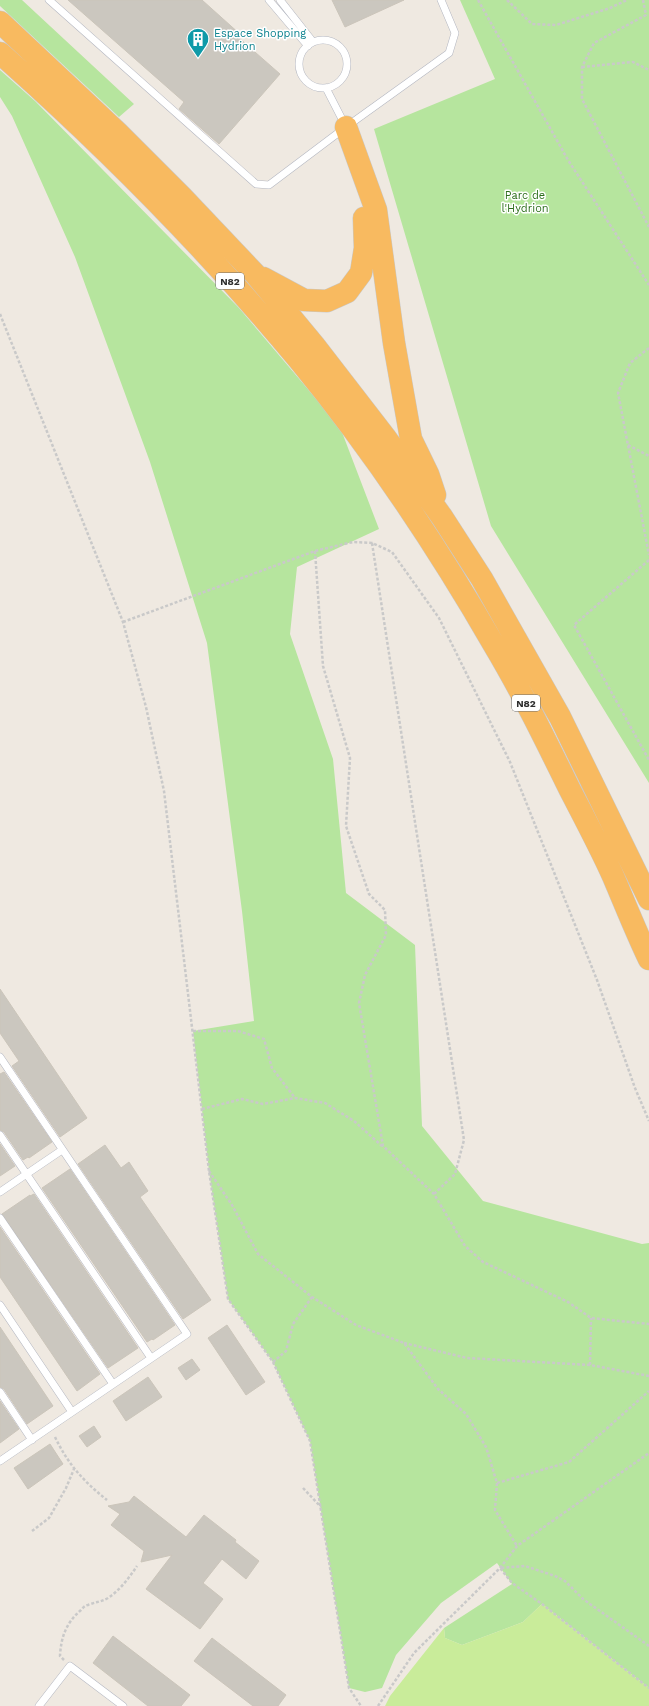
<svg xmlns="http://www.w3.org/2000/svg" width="649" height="1706" font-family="'Work Sans',sans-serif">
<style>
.green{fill:#b6e59e}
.pitch{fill:#c9ec9a}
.building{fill:#cbc7bf;stroke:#cbc5ba}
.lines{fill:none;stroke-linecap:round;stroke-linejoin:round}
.service-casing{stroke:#b4b7c1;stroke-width:8}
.trunk-casing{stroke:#c9c9c9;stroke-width:23}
.path{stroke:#c9c9c9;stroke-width:2.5;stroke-dasharray:3 2;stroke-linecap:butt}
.service{stroke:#fff;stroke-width:7}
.trunk{stroke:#f8ba60;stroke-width:22}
.labels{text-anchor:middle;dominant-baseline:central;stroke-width:3;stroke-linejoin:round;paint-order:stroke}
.shield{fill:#fff;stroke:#6d6d6d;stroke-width:1}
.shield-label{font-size:10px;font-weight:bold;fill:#2e2e2e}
.culture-label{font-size:11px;fill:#0d838f;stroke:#fff;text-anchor:start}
.park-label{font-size:11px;fill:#2c6e1b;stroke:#fff}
</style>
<rect width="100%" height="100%" fill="#efe9e1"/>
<path class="green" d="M0 0H22L134 104 119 117 0 6Z
M460 0H649V783L491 526 374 129 495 79Z
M0 70 35 101 239 308 340 427 379 529 297 567 290 634 333 759 346 893 415 945 422 1126 483 1201 642 1244 649 1243V1688L542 1604 523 1622 462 1645 445 1638 444 1628 512 1584 497 1563 441 1603 396 1655 382 1688 365 1692 349 1688 310 1441 273 1362 228 1299 209 1171 193 1031 254 1021 242 911 207 643 150 462 75 257 12 116 0 97Z"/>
<path class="pitch" d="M542 1604 649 1688V1706H385L390 1696 444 1628 445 1638 462 1645 523 1622Z"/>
<path class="building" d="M68 0H202L241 35 239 38 280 74 219 144 179 109 184 102Z
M332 0H404L345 27Z
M0 989 87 1118 60 1137 12 1066 19 1061 0 1033Z
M4 1072 52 1142 29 1158 28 1157 23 1160 4 1132 0 1130V1074Z
M0 1144 15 1166 0 1176Z
M105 1145 121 1168 129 1162 148 1191 140 1197 211 1300 183 1319 78 1164Z
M70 1169 175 1325 153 1340 152 1339 147 1342 42 1188Z
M34 1194 138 1348 108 1368 2 1214 30 1195V1196Z
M0 1227 100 1374 77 1391 0 1277Z
M227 1325 265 1382 246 1395 208 1338Z
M0 1327 53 1406 27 1424 4 1389 0 1387Z
M192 1359 200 1370 186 1380 178 1368Z
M148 1377 162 1397 126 1421 113 1401Z
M0 1401 19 1429 0 1443Z
M94 1426 101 1437 87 1447 79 1436Z
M50 1444 63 1464 28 1489 14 1468Z
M134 1496 186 1537 204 1515 236 1540 235 1542 259 1561 246 1579 222 1559 203 1583 223 1599 200 1629 146 1589 172 1555 141 1562 144 1551 111 1525 120 1514 108 1506 129 1502Z
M113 1636 190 1695 181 1706H148L93 1663Z
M212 1638 286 1695 278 1706H253L194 1661Z"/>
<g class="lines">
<g class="service-casing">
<path id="service" d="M49 0 256 184 269 185 346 127 449 53 455 33 441 0
M269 0 308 46
M280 0 313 42
M299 64a24 24 0 1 1 48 0a24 24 0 1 1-48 0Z
M326 88 345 125
M0 1057 187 1334 0 1461
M0 1135 151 1358
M0 1192 62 1150
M0 1218 113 1384
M0 1305 72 1412
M0 1392 32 1440
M39 1706 70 1666 123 1706"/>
</g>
<g class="trunk-casing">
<path id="trunk" d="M0 22 118 133 183 198 256 275 314 345 385 437 442 517 482 579 560 717 649 899
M0 53C107 148 208 250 299 360 372 449 437 546 494 645 522 692 546 741 570 790 585 819 600 847 613 876 625 904 636 932 649 959
M346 127 376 210 394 343 411 439 428 474 435 495
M263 278 304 300 327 301 347 292 361 273 365 248 364 218"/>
</g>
<path class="path" d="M478 0 568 160 649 285
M507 0 532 24 556 25 610 8 627 0
M643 0 646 15 594 43 582 67V99L649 227
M582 67 633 62 649 70
M0 314 123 622 146 707 164 791 209 1171 228 1299 273 1362 310 1441 349 1688 361 1706
M649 348 630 363 618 393 649 555
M628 445 649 456
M372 543 464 1140 455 1174 434 1194
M315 551 323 666 350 758 346 826 369 894 385 910 386 935 365 975 359 1003 383 1146 434 1194 465 1246 483 1262 568 1302 591 1318 649 1324
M649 560 574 625 649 760
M123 622 315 551 353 542 372 543 392 552 439 618 510 762 597 980 635 1088 649 1121
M193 1031H238L264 1039 272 1068 295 1098
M202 1109 242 1099 263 1104 295 1098 325 1103 354 1121 382 1146
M209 1171 232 1205 258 1254 312 1297 356 1325 404 1343 438 1389 466 1414 486 1447 497 1483 569 1462 649 1391
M404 1343 467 1358 590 1365 649 1376
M273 1362 286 1351 293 1324 312 1297
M590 1365 591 1318
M55 1437C68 1464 83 1481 107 1500
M497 1483 495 1510 517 1546
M303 1488 321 1507
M32 1531 49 1518 66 1488 74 1469
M649 1646 583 1599 565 1581 555 1576 525 1566 500 1568 512 1583 542 1604 649 1688
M64 1660 60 1656C61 1637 66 1623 81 1610 83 1608 85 1605 88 1605 95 1602 101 1602 108 1598 120 1590 129 1578 137 1566
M378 1706 414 1653 500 1568 517 1546 649 1453"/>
<use href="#service" class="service"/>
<use href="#trunk" class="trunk"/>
</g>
<defs>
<g id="building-pin" transform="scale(1.15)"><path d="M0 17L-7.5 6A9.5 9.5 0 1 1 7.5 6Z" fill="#0f9aa8" stroke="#fff"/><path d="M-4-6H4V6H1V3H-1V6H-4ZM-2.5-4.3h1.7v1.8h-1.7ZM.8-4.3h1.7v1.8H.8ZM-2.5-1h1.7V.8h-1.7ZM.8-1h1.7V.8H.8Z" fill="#fff"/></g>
</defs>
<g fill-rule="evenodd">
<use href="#building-pin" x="198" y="39"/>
</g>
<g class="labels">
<g class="shield">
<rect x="216" y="273" width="28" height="16" rx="3"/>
<rect x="512" y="695" width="28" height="16" rx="3"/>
</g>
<g class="shield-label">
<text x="230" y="281">N82</text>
<text x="526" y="703">N82</text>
</g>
<g class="culture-label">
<text x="214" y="33">Espace Shopping<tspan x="214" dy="13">Hydrion</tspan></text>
</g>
<g class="park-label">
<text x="525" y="195">Parc de<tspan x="525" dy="13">l'Hydrion</tspan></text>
</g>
</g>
</svg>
